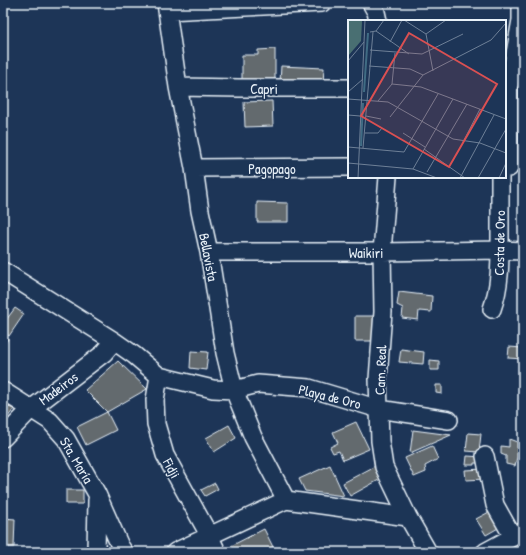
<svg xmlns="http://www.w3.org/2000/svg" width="526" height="555" font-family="'Patrick Hand',sans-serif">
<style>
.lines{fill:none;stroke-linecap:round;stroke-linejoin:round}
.stream{stroke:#83a1b2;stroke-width:3.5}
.building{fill:#636a6e;stroke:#e8f1f8}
.minor-casing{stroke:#e8f1f8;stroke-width:20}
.minor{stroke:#1d3557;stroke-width:17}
.labels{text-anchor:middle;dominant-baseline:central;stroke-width:3.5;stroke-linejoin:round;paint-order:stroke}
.street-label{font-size:14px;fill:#e8f1f8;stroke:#1d3557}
.inset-river{fill:none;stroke:#406c84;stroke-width:2}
.inset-road{fill:none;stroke:#6e8097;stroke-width:1}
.view{fill:#da5052;fill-opacity:0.15;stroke:#da5052;stroke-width:2}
.inset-edge{fill:none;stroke:#e8f1f8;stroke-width:2}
</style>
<rect width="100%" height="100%" fill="#1d3557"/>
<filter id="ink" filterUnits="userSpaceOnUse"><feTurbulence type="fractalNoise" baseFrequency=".025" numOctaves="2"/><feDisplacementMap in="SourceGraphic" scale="8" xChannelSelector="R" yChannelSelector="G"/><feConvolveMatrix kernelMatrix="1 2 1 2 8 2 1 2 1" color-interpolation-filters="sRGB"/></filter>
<g filter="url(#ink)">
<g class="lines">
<path class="stream" d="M517 552 523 549"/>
</g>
<path class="building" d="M275 49V79L242 80V55H258V50Z
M281 66 324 68 323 83 280 82Z
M272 101 273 126 245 127 244 102Z
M257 202 288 203V222H257Z
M399 292 432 296 431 312 419 311 418 320 402 318 403 308 397 305Z
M15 308 24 314 9 336 3 331V324Z
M355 316H379V341H355Z
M3 335 8 339 3 347Z
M509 347 523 348V359L508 358Z
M401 349 424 352 423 364 399 362Z
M191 351 208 352 206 370 190 368Z
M430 360 439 361V370H430Z
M118 361 147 389 107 412 85 390Z
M436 385H442V394L436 393Z
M3 405 14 409 3 423Z
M107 412 116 430 86 445 77 427Z
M356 422 369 449 343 460 339 451 333 453 330 447 338 443 333 432Z
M229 425 236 438 214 452 206 438Z
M413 430 451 435 410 453Z
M468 433 481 434 479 452 466 451Z
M509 439 517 442V457L515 466 506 464V456L501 454V446L509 447Z
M432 446 438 459 425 466 426 472 414 477 405 458Z
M467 456 482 457V463H474V465H466Z
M379 464 386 476 350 496 343 483Z
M330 465 344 496 305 491 299 479Z
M484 469 485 479 466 480 465 470Z
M215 483 218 489 205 496 201 490Z
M66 490H83V504H66Z
M3 504H6V513H3Z
M491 511 500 527 486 535 476 519Z
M3 518 15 519 14 547H3Z
M264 529 273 547 263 552H234L231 546Z"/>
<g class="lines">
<g class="minor-casing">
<path id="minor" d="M166 3 178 87 194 168 200 211 209 252 225 353 234 390 253 437 286 500
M371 3 376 12 378 21
M167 11 322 3
M178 87 239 88H349
M194 168 349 167
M509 168V87L521 20V3
M388 177 382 252 383 312 378 379 380 441 384 467 408 517 428 552
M209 252H382L500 250 523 251
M3 271 114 341 134 355 159 376 213 389 234 390 258 384 309 388 379 409 449 420
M492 309C501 284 500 258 500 233 500 214 500 196 500 177
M159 376 155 400 156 424 165 455 209 535 217 552
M3 391 50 421 66 439 97 494 120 546 124 552
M3 438 31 409 104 353 114 341
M485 456 495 505 513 537
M96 552 97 500
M175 552 286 500 408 517
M485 552 522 532"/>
</g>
<use href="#minor" class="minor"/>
</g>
</g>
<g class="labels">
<g class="street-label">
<text x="264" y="88">Capri</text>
<text x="272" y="168">Pagopago</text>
<text transform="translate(499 243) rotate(-89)">Costa de Oro</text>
<text x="366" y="252">Waikiri</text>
<text transform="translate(209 257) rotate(79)">Bellavista</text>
<text transform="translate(380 370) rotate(-88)">Cam. Real</text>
<text transform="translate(58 388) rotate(-37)">Madeiros</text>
<text transform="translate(330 396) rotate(14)">Playa de Oro</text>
<text transform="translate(77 460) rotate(59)">Sta. María</text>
<text transform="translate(172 468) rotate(62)">Fidji</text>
</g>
</g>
<g transform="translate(348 20)">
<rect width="158" height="158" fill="#1d3557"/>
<path d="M0 0 14 1 13 21 0 36Z" fill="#496f72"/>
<path class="inset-river" d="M16 72 20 13M13 126 15 83"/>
<path class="inset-road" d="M56 0 78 14 85 51M28 11 36 0M22 12 28 11 61 34M78 14 98 0M42 22 54 0M22 30 74 34 115 14M0 41 16 22M21 46 62 49 75 55M44 64 73 67 158 99M0 72 15 59M0 79 40 82 105 119 132 123 158 133M30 81 44 64 47 33M0 95 12 96M18 96 33 99M42 97 75 55 143 20 158 3M17 113H30L34 108M55 113 77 127M115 122 132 89M0 127 56 132 90 74M15 128 25 12M76 129 117 158M0 143 65 149 89 158M65 149 105 79M79 152 119 84M10 158 17 0M112 158 146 95M130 158 158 109M151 158 158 143"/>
<path class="view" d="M61 13 149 64 101 147 13 96Z"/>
<rect width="158" height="158" class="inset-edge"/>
</g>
<rect width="526" height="555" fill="none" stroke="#1d3557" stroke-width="16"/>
<rect x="8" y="8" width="510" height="539" fill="none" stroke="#e8f1f8" stroke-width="1.5" filter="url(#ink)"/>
</svg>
